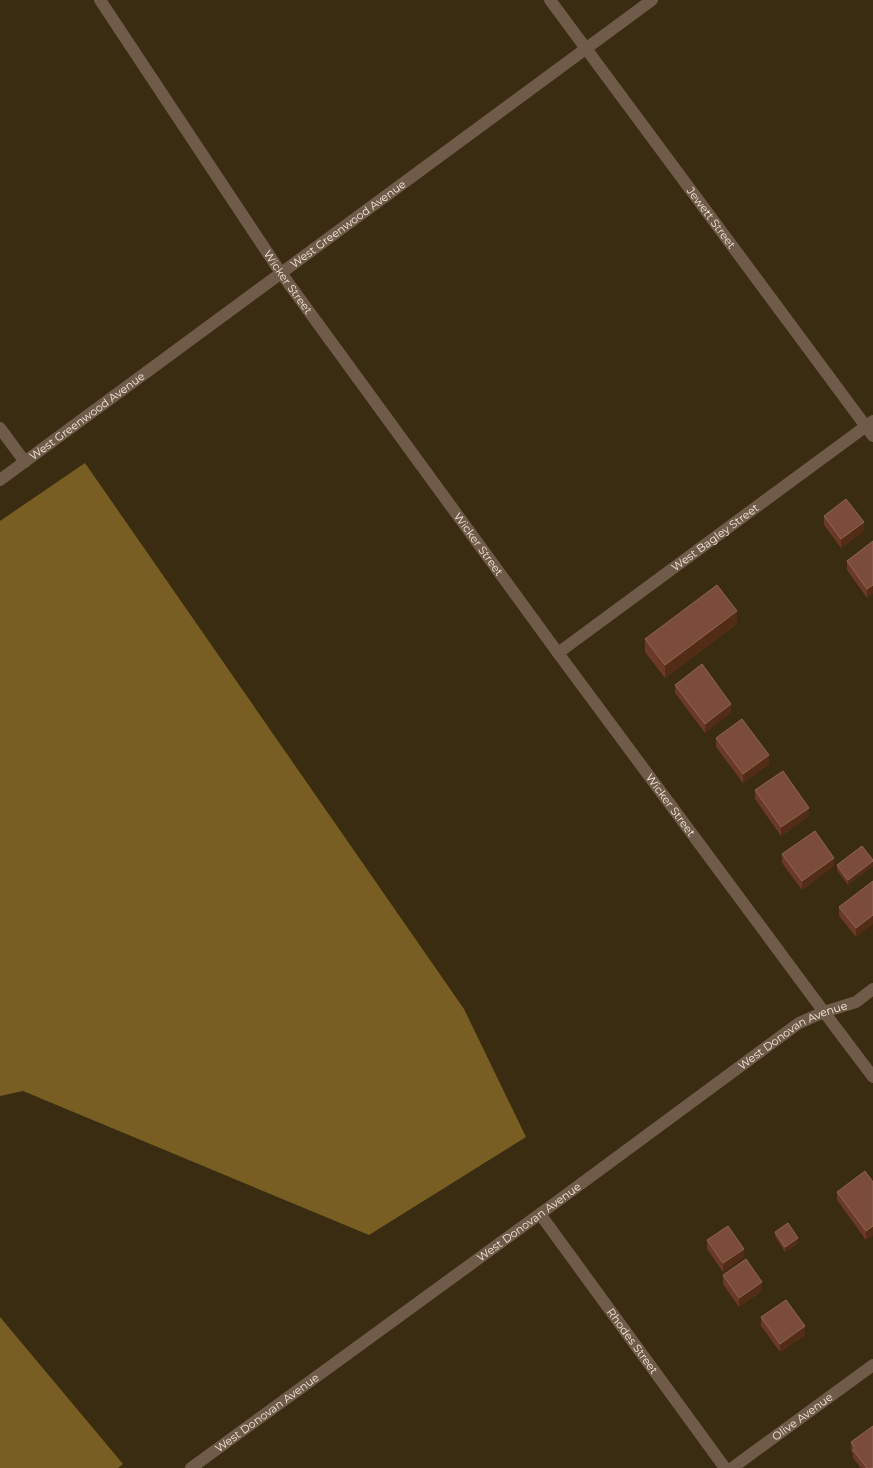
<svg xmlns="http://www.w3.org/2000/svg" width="873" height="1468" font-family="Montserrat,sans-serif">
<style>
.forest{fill:#785e22}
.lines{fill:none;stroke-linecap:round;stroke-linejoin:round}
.street{stroke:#705b4a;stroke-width:12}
.wall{fill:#6c3927}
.shaded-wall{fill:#522c15}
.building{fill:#7b4c3a;stroke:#8e6553}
.labels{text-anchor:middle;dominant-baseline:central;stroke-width:3.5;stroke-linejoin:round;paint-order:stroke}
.street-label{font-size:11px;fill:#f3ebdb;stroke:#2e2205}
</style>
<rect width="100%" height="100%" fill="#392c10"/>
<path class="forest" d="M85 463 464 1009 526 1137 369 1235 23 1091 0 1096V521Z
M0 1317 123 1464 118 1468H0Z"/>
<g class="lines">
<g class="street">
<path id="s1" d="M100 0 281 273 558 653 824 1012 873 1077"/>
<path id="s2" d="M550 0 873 436"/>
<path d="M0 428 25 462"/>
<path id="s3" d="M0 480 652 0"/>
<path id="s4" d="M558 653 873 421"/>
<path id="s5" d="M540 1214 725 1468"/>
<path id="s6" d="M191 1468 559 1200 799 1023 824 1012 856 1002 873 989"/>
<path id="s7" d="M732 1468 873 1365"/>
</g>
</g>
<path class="wall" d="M824 516 864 531 841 548 824 525Z
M873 541V593L867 598 847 570V561Z
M737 624 665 678 645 652V639Z
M675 685 731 712 705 733 675 693Z
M716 738 769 764 743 783 716 747Z
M755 790 809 816 781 836 755 799Z
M782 854 834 866 802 890 782 863Z
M873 860V866L848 885 837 870V865Z
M873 881 856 937 839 916V907Z
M873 1182V1235L866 1240 837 1200V1192Z
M775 1232 798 1243 785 1252 775 1236Z
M707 1240 744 1257 723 1272 707 1249Z
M723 1275 762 1291 739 1307 723 1284Z
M761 1317 805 1335 780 1352 761 1326Z
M851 1442 873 1468H861L853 1458V1454L851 1451Z"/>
<path class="shaded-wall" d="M864 522V531L841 548V539Z
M873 585V593L867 598V589Z
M737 611V624L665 678V665Z
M731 704V712L705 733V724Z
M769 755V764L743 783V774Z
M809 808V816L781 836V827Z
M834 858V866L802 890V881Z
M873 861V866L848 885V880Z
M873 915V924L856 937V928Z
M873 1226V1235L866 1240V1231Z
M798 1238V1243L785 1252V1247Z
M744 1249V1257L723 1272V1263Z
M762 1282V1291L739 1307V1298Z
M805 1326V1335L780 1352V1344Z"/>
<path class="building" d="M846 499 864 522 841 539 824 516Z
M873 541V585L867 589 847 561Z
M717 585 737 611 665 665 645 639Z
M702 664 731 704 705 724 675 685Z
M742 719 769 755 743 774 716 738Z
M783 771 809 808 781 827 755 790Z
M815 831 834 858 802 881 782 854Z
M862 846 873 860V861L848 880 837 865Z
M873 881V915L856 928 839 907Z
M865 1171 873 1182V1226L866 1231 837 1192Z
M788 1223 798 1238 785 1247 775 1232Z
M728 1226 744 1249 723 1263 707 1240Z
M746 1259 762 1282 739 1298 723 1275Z
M786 1300 805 1326 780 1344 761 1317Z
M873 1426V1468H867L853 1450 855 1448 851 1442Z"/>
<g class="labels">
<g class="street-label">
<text stroke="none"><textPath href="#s2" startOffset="271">Jewett Street</textPath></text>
<text stroke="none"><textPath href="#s3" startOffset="432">West Greenwood Avenue</textPath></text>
<text stroke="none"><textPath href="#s1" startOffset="339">Wicker Street</textPath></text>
<text stroke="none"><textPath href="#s3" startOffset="108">West Greenwood Avenue</textPath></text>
<text stroke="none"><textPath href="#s4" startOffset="195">West Bagley Street</textPath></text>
<text stroke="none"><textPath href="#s1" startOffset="663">Wicker Street</textPath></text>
<text stroke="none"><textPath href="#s1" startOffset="987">Wicker Street</textPath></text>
<text stroke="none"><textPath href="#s6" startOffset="742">West Donovan Avenue</textPath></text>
<text stroke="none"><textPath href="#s6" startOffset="418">West Donovan Avenue</textPath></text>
<text stroke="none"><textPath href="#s5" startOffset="157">Rhodes Street</textPath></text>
<text stroke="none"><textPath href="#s6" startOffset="94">West Donovan Avenue</textPath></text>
<text stroke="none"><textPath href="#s7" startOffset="87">Olive Avenue</textPath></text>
</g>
</g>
</svg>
